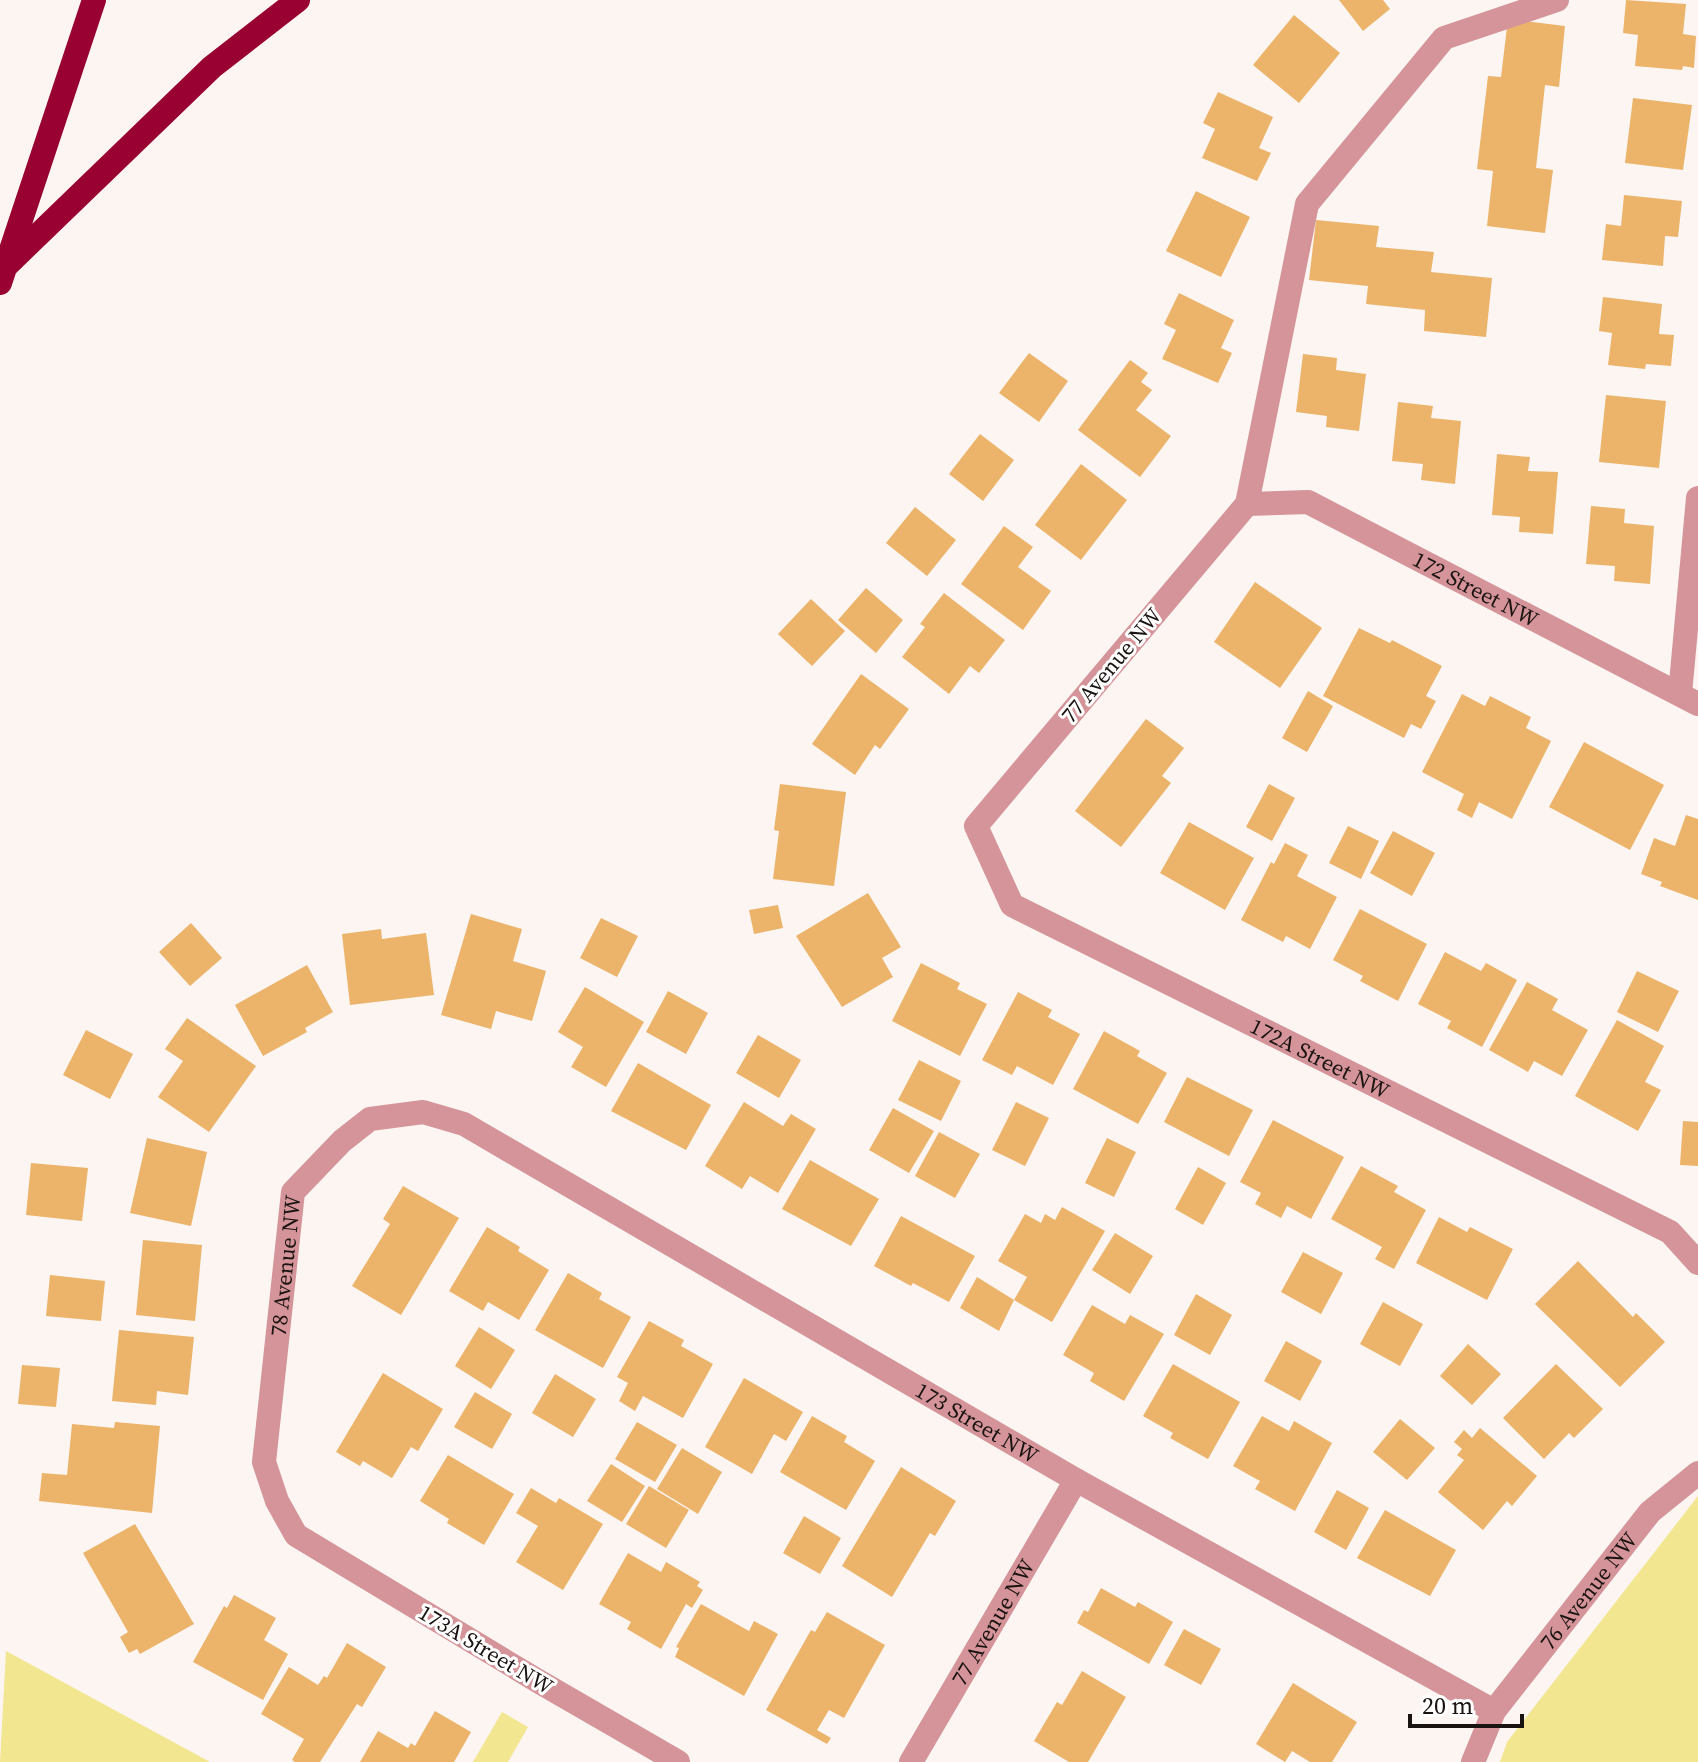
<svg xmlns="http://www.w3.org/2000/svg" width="1698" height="1762" font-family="'Source Serif 4',serif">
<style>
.green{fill:#f3e690}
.building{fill:#ecb46a}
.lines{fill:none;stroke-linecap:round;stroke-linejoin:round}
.minor{stroke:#d49499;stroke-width:24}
.highway{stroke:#980131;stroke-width:24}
.labels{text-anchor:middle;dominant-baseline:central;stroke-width:6;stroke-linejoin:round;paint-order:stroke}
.street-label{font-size:22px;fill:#191311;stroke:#fff}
</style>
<rect width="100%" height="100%" fill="#fcf5f2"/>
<path class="green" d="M1698 1496V1762H1500L1507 1742Z
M6 1651 210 1762H0Z
M502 1712 528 1727 508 1762H473Z"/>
<path class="building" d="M1339 0H1383L1390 9 1363 31Z
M1626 0 1686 4 1683 34 1696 36 1694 68 1683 66 1682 70 1635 66 1638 35 1623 33Z
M1294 15 1340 53 1299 103 1253 65Z
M1508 19 1565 26 1559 87 1545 85 1536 168 1553 170 1545 233 1487 226 1493 171 1477 169 1488 76 1501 77Z
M1218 92 1273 117 1259 148 1271 153 1257 181 1202 158 1215 129 1203 123Z
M1633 98 1692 105 1683 170 1625 163Z
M1196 191 1250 217 1221 277 1166 251Z
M1624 195 1682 201 1678 237 1665 236 1663 266 1602 260 1606 224 1621 226Z
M1316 220 1379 226 1376 247 1434 252 1431 272 1492 278 1486 337 1424 331 1425 310 1366 304 1368 286 1309 280Z
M1179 293 1234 320 1221 348 1232 353 1218 383 1162 359 1176 330 1164 324Z
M1603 297 1662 304 1659 334 1674 335 1671 366 1646 364 1645 369 1608 365 1612 333 1599 331Z
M1029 353 1068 381 1039 422 999 393Z
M1303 354 1337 358 1336 370 1366 374 1359 431 1326 427 1327 416 1296 412Z
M1130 360 1148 373 1141 382 1152 390 1136 410 1171 436 1140 477 1078 430Z
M1606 395 1666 401 1659 468 1599 462Z
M1398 402 1433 406 1431 418 1461 421 1455 484 1421 480 1423 464 1392 461Z
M980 434 1014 460 983 501 949 474Z
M1497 454 1530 457 1528 471 1558 472 1553 534 1519 532 1520 517 1492 515Z
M1081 464 1127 500 1081 560 1035 525Z
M1591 506 1625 509 1624 523 1654 526 1650 584 1614 581 1615 566 1586 564Z
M915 507 956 540 927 576 886 543Z
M1004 526 1033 547 1018 567 1051 591 1023 630 961 584Z
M1255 582 1322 628 1280 688 1214 642Z
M866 588 903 620 876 653 838 620Z
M944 593 1005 640 979 673 970 666 949 694 902 657 925 627 920 624Z
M811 599 845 631 812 666 778 634Z
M1359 628 1390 643 1392 640 1442 666 1426 696 1436 701 1421 729 1411 724 1404 738 1323 696Z
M861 674 909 709 880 749 875 745 855 775 812 744Z
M1308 691 1333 706 1307 752 1282 738Z
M1462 694 1485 706 1490 696 1531 717 1526 728 1551 741 1512 819 1479 802 1472 818 1457 810 1464 794 1422 772Z
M1146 719 1184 748 1162 776 1171 783 1121 847 1075 811Z
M1584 742 1664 785 1630 850 1549 807Z
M780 784 846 792 834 886 773 879 779 831 774 830Z
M1269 784 1295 798 1272 841 1246 827Z
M1686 815 1698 819V900L1660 886 1662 882 1641 874 1654 838 1675 846Z
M1189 822 1254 858 1225 910 1160 873Z
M1348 826 1379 841 1361 879 1329 863Z
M1393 831 1435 853 1412 896 1370 873Z
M1285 843 1308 855 1297 876 1337 897 1310 949 1286 936 1283 942 1241 920 1271 862 1274 864Z
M868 893 901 947 882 958 893 977 842 1007 796 936Z
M778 905 783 928 754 934 749 910Z
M1360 909 1427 944 1398 1001 1360 981 1363 976 1333 960Z
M471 914 522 929 513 961 546 971 532 1021 496 1011 491 1029 441 1015Z
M601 918 638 936 617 977 580 958Z
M191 923 222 958 190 986 159 952Z
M381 929 382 939 426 933 434 995 350 1005 342 934Z
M1445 952 1481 971 1486 963 1517 980 1482 1047 1447 1028 1451 1021 1418 1004Z
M921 963 960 983 957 989 987 1004 960 1056 892 1021Z
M307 965 333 1012 305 1028 307 1032 263 1056 235 1005Z
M1637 971 1679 991 1658 1032 1617 1012Z
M1527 982 1558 999 1552 1010 1588 1030 1562 1076 1534 1061 1528 1072 1489 1050Z
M585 987 644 1022 606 1087 571 1067 583 1047 558 1032Z
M668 991 708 1013 686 1054 646 1032Z
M1018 992 1052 1010 1048 1017 1080 1034 1053 1085 1017 1066 1012 1075 982 1060Z
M187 1018 256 1066 209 1132 158 1097 183 1061 165 1049Z
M1617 1020 1664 1046 1645 1082 1661 1090 1638 1131 1575 1096Z
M86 1030 133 1054 110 1099 63 1075Z
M1104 1031 1140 1051 1137 1056 1167 1073 1138 1124 1073 1089Z
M758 1035 801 1060 779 1098 736 1073Z
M919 1060 961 1081 941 1121 898 1100Z
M638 1063 711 1105 686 1150 611 1111Z
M1187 1077 1253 1110 1229 1156 1164 1122Z
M744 1102 783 1126 791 1114 816 1129 778 1193 750 1176 742 1189 705 1166Z
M1016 1102 1049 1118 1025 1166 992 1150Z
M893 1108 934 1131 909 1173 869 1150Z
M1273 1120 1344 1157 1311 1219 1287 1206 1281 1218 1255 1204 1261 1193 1240 1182Z
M1683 1121 1698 1122V1166L1680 1165Z
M939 1132 980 1154 955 1198 915 1176Z
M147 1138 207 1152 191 1226 130 1213Z
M1107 1138 1136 1152 1114 1197 1085 1183Z
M810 1160 879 1199 851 1246 782 1209Z
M31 1163 88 1168 82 1221 26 1215Z
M1361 1166 1398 1186 1394 1192 1426 1210 1394 1269 1375 1259 1382 1247 1331 1219Z
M1198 1167 1226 1183 1203 1225 1175 1209Z
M403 1186 459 1218 401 1315 352 1286 390 1224 383 1219Z
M1062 1207 1105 1231 1052 1322 1014 1300 1027 1277 998 1261 1025 1214 1041 1223 1045 1214 1055 1220Z
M901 1216 975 1256 949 1302 913 1283 911 1286 874 1266Z
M1439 1217 1467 1232 1470 1227 1513 1249 1487 1300 1416 1263Z
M487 1227 520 1247 518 1251 549 1270 519 1320 488 1302 483 1311 449 1291Z
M1115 1233 1153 1256 1130 1294 1092 1270Z
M143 1240 202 1245 195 1321 136 1315Z
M1303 1252 1343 1273 1321 1314 1281 1292Z
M1578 1261 1633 1317 1636 1313 1665 1342 1620 1387 1535 1304Z
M568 1273 602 1293 599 1299 631 1317 603 1368 535 1330Z
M50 1275 105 1281 101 1321 46 1316Z
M977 1277 1014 1300 999 1331 960 1308Z
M1196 1294 1232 1315 1210 1355 1174 1335Z
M1383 1302 1423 1324 1400 1366 1360 1344Z
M1092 1305 1125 1324 1130 1315 1164 1334 1124 1401 1090 1381 1094 1373 1063 1355Z
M649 1321 684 1340 681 1346 713 1364 683 1418 643 1396 635 1411 619 1401 628 1383 617 1377Z
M479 1327 515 1350 491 1389 455 1366Z
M119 1330 194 1337 188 1395 157 1391 156 1405 112 1401Z
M1286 1341 1322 1361 1300 1401 1264 1381Z
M1468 1344 1501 1374 1472 1405 1440 1376Z
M1173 1364 1240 1402 1208 1459 1170 1438 1173 1433 1143 1416Z
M1556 1364 1603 1409 1574 1438 1569 1433 1544 1459 1503 1418Z
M22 1365 60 1368 56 1407 18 1404Z
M383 1373 443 1409 418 1451 411 1447 392 1478 363 1461 360 1466 336 1452Z
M555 1374 596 1399 573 1437 532 1413Z
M744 1378 803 1412 786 1441 774 1434 752 1474 705 1447Z
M475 1392 512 1414 492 1449 454 1427Z
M812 1416 847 1436 844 1442 875 1461 846 1510 780 1472Z
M1262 1416 1289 1431 1294 1421 1332 1443 1295 1511 1255 1489 1260 1481 1233 1466Z
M1400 1419 1435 1448 1407 1480 1373 1452Z
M115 1422 160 1426 152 1513 39 1501 42 1473 67 1475 72 1424 114 1428Z
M637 1422 677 1445 655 1482 615 1459Z
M1480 1428 1537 1476 1512 1506 1507 1501 1483 1530 1438 1492 1464 1460 1457 1455 1462 1449 1454 1442 1464 1430 1472 1438Z
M682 1448 722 1472 698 1514 657 1489Z
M448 1455 514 1494 484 1545 447 1523 449 1519 420 1501Z
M611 1464 645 1486 622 1522 587 1501Z
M901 1467 956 1501 935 1536 930 1533 892 1597 842 1566Z
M649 1486 689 1510 666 1548 626 1524Z
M531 1488 556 1503 559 1498 603 1524 563 1590 516 1562 538 1526 516 1513Z
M1337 1490 1369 1508 1346 1550 1314 1532Z
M1385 1510 1456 1550 1430 1596 1357 1558Z
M804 1516 841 1538 820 1574 783 1553Z
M135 1524 194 1624 140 1654 137 1649 129 1653 120 1637 128 1632 83 1553Z
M628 1553 661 1572 666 1562 700 1582 697 1586 703 1590 692 1608 686 1604 661 1649 627 1629 631 1622 599 1604Z
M1101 1588 1135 1607 1138 1602 1173 1622 1149 1664 1077 1623 1084 1610 1088 1612Z
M234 1595 276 1618 264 1640 288 1654 263 1700 193 1662 224 1606 227 1608Z
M701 1604 749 1631 754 1621 778 1634 744 1696 675 1657 679 1648 676 1647Z
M827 1612 885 1645 844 1718 829 1710 817 1730 831 1738 827 1744 766 1710 811 1630 815 1632Z
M1184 1629 1221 1649 1201 1685 1164 1665Z
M347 1643 386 1667 362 1707 357 1704 320 1762H295L292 1760 304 1739 261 1714 289 1667 318 1685 324 1676 327 1678Z
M1082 1671 1126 1697 1088 1762H1069L1034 1741 1057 1702 1062 1705Z
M1293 1683 1357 1722 1332 1762H1310L1292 1751 1285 1762 1256 1744Z
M435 1711 471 1732 454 1762H360L378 1731 408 1748 411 1743 415 1746Z"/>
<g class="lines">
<g class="minor">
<path id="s1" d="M1557 0 1444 38 1307 204 1247 504 976 826 1012 905 1670 1232 1698 1263"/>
<path id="s2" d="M1247 504 1308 502 1698 704"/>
<path d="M1680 694 1698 498"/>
<path id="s3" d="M678 1762 538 1681 296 1535 277 1501 264 1462 293 1192 342 1141 370 1119 423 1112 464 1124 1076 1480 1494 1711"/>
<path id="s4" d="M911 1762 1076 1480"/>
<path id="s5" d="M1473 1762 1494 1711 1650 1512 1698 1473"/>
</g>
<path class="highway" d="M7 265 212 67 298 0
M0 283 94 0"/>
</g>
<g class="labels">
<g class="street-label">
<text stroke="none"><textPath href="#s2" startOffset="250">172 Street NW</textPath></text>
<text transform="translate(1111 665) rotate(-50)">77 Avenue NW</text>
<text stroke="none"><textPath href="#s1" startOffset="1492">172A Street NW</textPath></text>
<text stroke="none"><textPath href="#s3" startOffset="722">78 Avenue NW</textPath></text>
<text stroke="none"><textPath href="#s3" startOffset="1592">173 Street NW</textPath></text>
<text stroke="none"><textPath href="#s5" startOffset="208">76 Avenue NW</textPath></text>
<text stroke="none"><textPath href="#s4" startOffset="162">77 Avenue NW</textPath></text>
<text transform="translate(486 1649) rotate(31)">173A Street NW</text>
</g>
</g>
<path d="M1410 1714v12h112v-12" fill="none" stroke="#191311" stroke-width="4"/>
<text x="1422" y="1714" font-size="24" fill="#191311" stroke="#ffffff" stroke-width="6" paint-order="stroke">20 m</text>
</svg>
